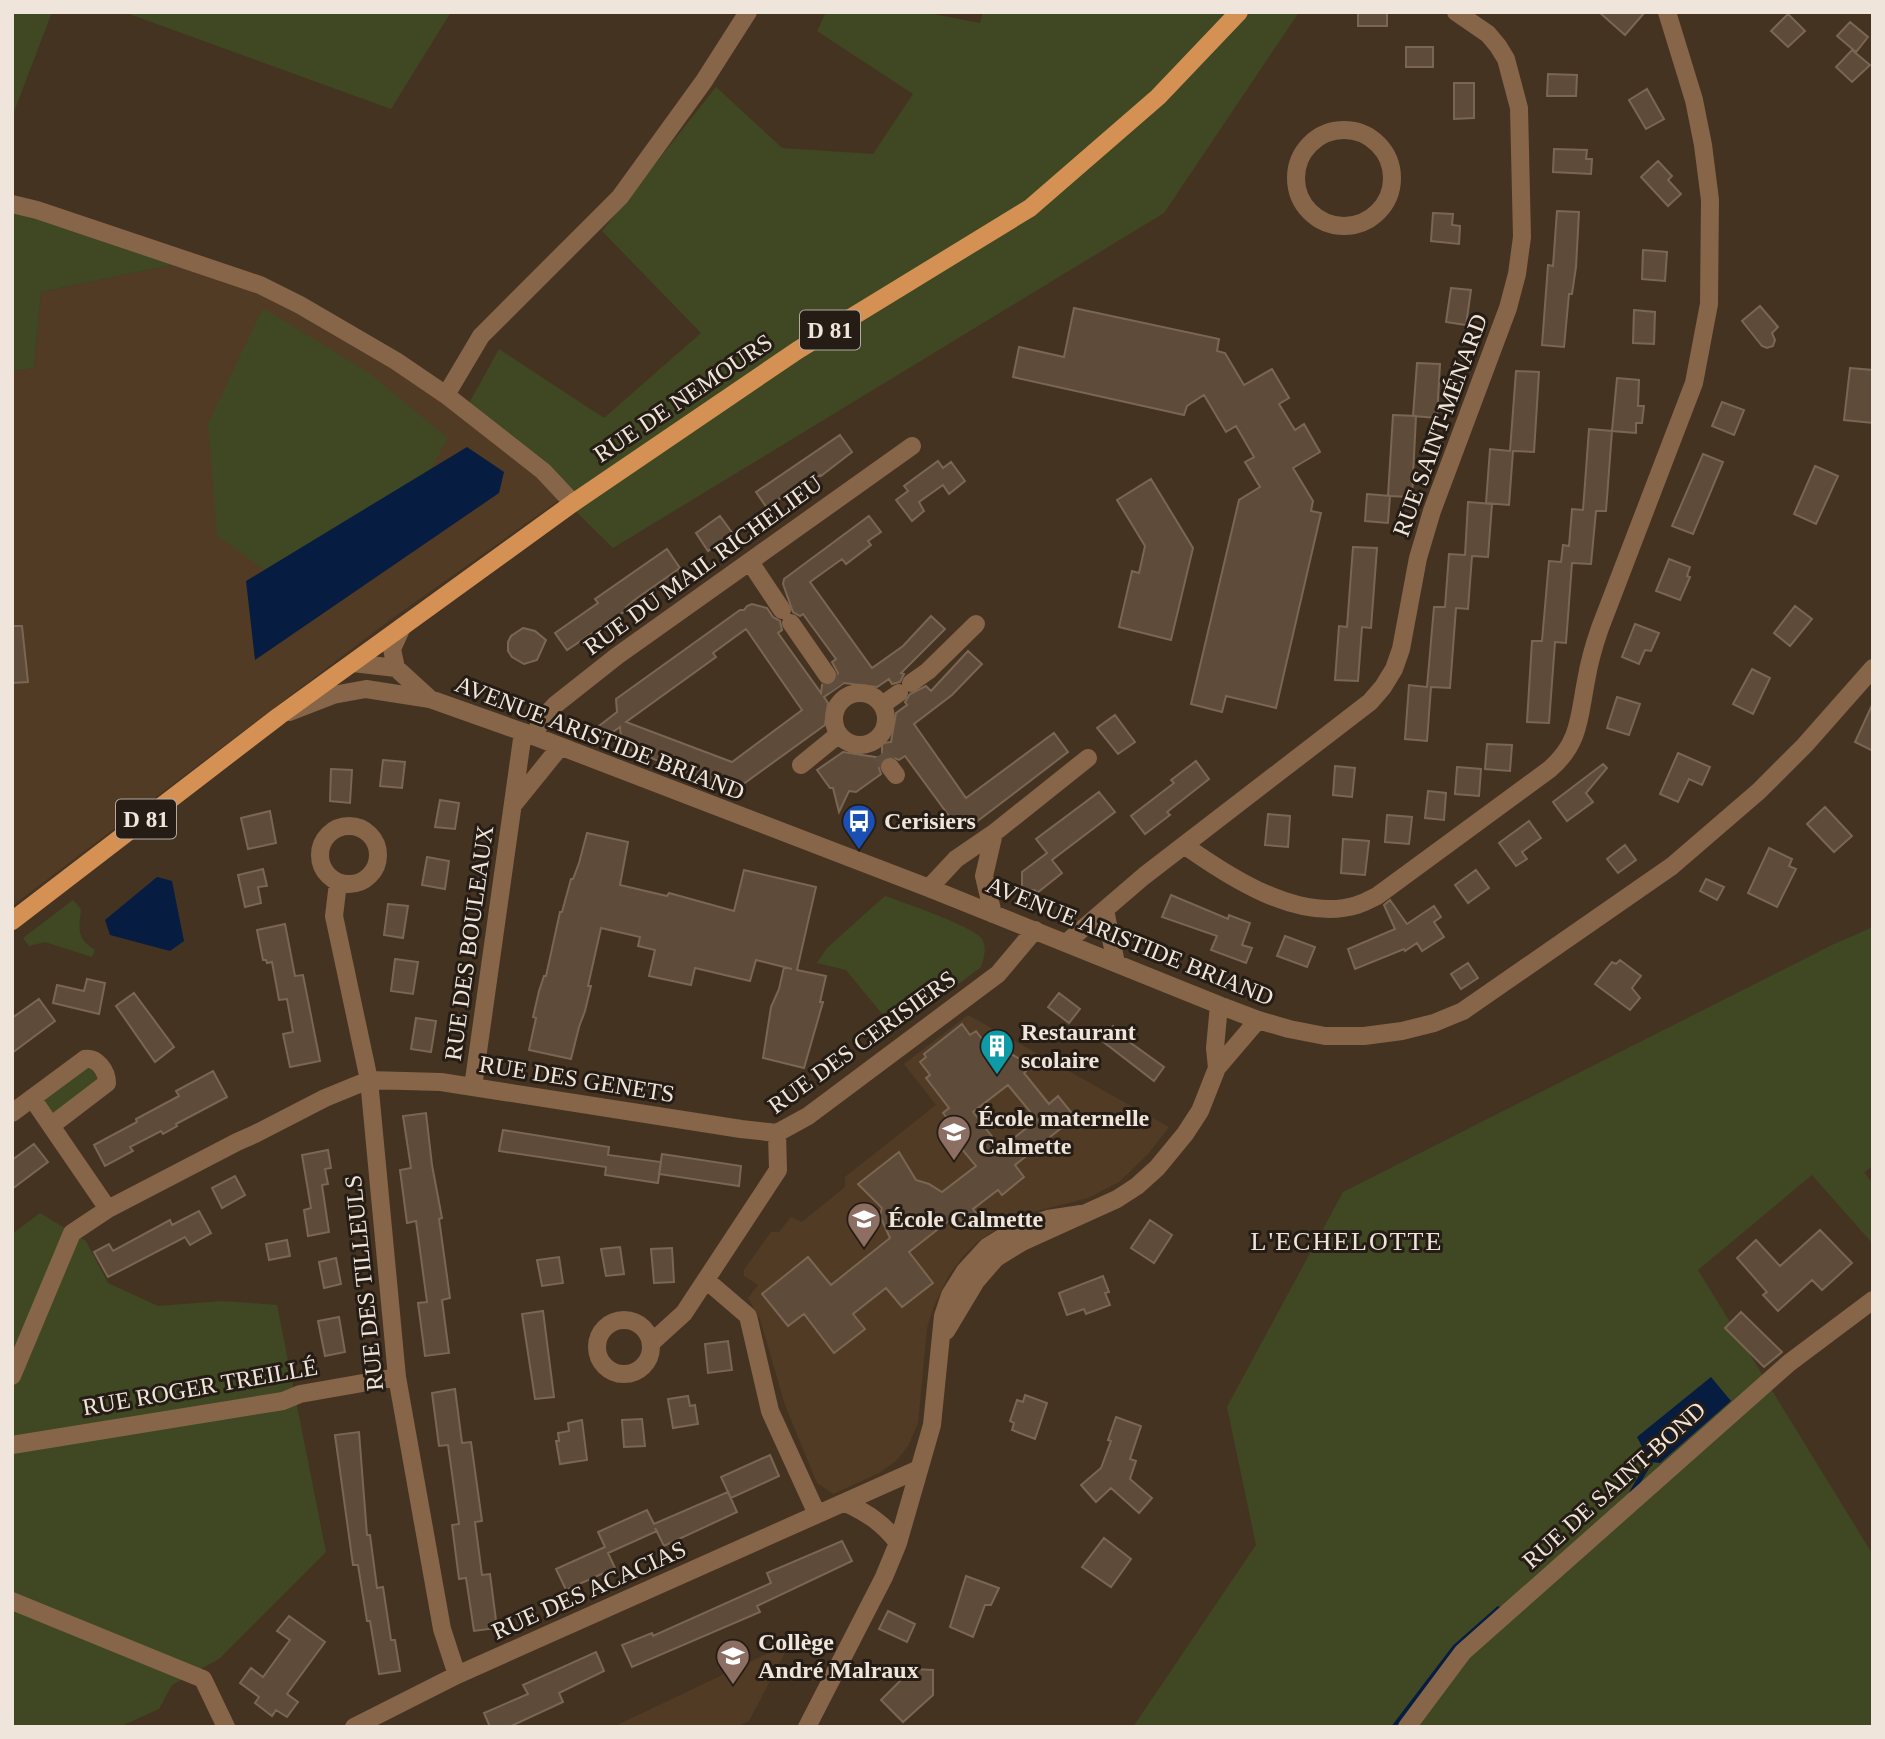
<svg xmlns="http://www.w3.org/2000/svg" width="1885" height="1739" font-family="'Times New Roman',serif">
<style>
.built{fill:#523b24}
.green{fill:#3f4822}
.water{fill:#061d41}
.lines{fill:none;stroke-linecap:round;stroke-linejoin:round}
.stream{stroke:#061d41;stroke-width:5}
.building{fill:#5e4b39;stroke:#7a6653;stroke-width:2;fill-rule:evenodd}
.street-tunnel{stroke:#5f4e3e;stroke-width:18;stroke-dasharray:18 9;stroke-linecap:butt}
.street{stroke:#876549;stroke-width:18}
.primary{stroke:#d59154;stroke-width:18}
.labels{text-anchor:middle;dominant-baseline:central;stroke-width:6;stroke-linejoin:round;paint-order:stroke}
.shield{fill:#251d15;stroke:#b3a99f;stroke-width:2}
.shield-label{font-size:23px;font-weight:bold;fill:#f0e5da}
.street-label{font-size:24px;fill:#f0e5da;stroke:#251d15}
.poi-label{font-size:24px;font-weight:bold;fill:#f0e5da;stroke:#251d15;text-anchor:start}
.neighbourhood-label{font-size:26px;letter-spacing:2px;fill:#f0e5da;stroke:#251d15}
</style>
<rect width="100%" height="100%" fill="#453322"/>
<path class="built" d="M186 262 322 313 468 405 562 498 390 620 12 906V371L34 368 41 292Z
M968 1015 1169 1127 1148 1154 1119 1182 1088 1198 1029 1213 1003 1224 976 1243 964 1255 949 1275 934 1306 927 1328 918 1423 908 1446 896 1461 879 1473 833 1494 817 1483 785 1405 760 1319 748 1298 758 1285 744 1276V1270L771 1232H779L791 1217 802 1222 845 1187V1177L936 1105 904 1064Z
M790 1643 749 1721 736 1727H613Z"/>
<path class="green" d="M12 12H52L12 117Z
M124 12H451L391 109Z
M826 12H923L980 23 983 12H1299L1164 213 613 548 468 405 499 349 604 418 701 333 602 231 716 87 782 148 873 154 913 94 817 31Z
M12 203 186 262 41 292 34 368 12 371Z
M263 308 369 373 448 438 414 500 283 583 217 536 208 423Z
M885 896C902 902 975 927 982 939 987 948 984 958 981 967L896 1031 846 970 817 963 827 948Z
M73 900 81 909C79 929 76 938 95 950L92 957 45 942 29 946 23 938Z
M1873 927V1166L1864 1172 1873 1184V1244L1812 1175 1698 1270 1873 1555V1727H1133L1256 1545 1227 1407 1343 1192 1834 944Z
M88 1065 99 1080 53 1114 42 1099Z
M40 1213 86 1241 108 1283 158 1306 222 1301 277 1305 326 1552 219 1659 172 1685 159 1709 119 1727H12V1234Z"/>
<path class="water" d="M467 447 504 472 499 493 255 660 246 581Z
M157 877 172 881 184 941 170 951 110 935 105 920Z
M1711 1377 1731 1401 1660 1463 1650 1462 1637 1437Z"/>
<g class="lines">
<path class="stream" d="M1632 1492 1650 1462
M1394 1727 1455 1647 1498 1609"/>
</g>
<path class="building" d="M1358 12H1387V26H1358Z
M1599 12H1645L1625 35Z
M1788 14 1805 31 1788 47 1771 31Z
M1850 22 1868 37 1856 52 1837 36Z
M1406 47H1433V67H1406Z
M1852 50 1870 65 1852 82 1836 67Z
M1548 74 1577 75 1576 96H1547Z
M1454 83H1474V118L1454 119Z
M1647 89 1664 119 1646 129 1629 100Z
M1554 149 1587 150 1586 159H1592L1591 174 1553 172Z
M1658 161 1672 176 1668 180 1681 194 1668 206 1641 177Z
M1557 211 1579 212 1576 267 1572 294H1569L1564 347 1542 345 1548 265 1553 266Z
M1433 213 1453 214 1452 225 1460 226 1459 244 1431 241Z
M1643 250 1667 252 1665 281 1642 279Z
M1451 288 1471 290 1466 325 1446 322Z
M1760 306 1778 327 1772 333 1775 340 1773 346 1767 348 1762 346 1742 321Z
M1074 308 1219 339 1217 351 1225 353 1244 385 1272 369 1289 398 1279 404 1295 430 1304 424 1320 452 1293 468 1313 501 1311 511 1321 513 1276 708 1226 696 1222 712 1191 704 1239 500 1260 487 1245 462 1254 457 1236 426 1226 432 1204 395 1187 406 1184 415 1013 377 1019 347 1064 357Z
M1634 310 1655 312 1654 344 1633 343Z
M1417 363 1440 364 1437 418 1413 416Z
M1850 368 1873 370V423L1844 420Z
M1516 371 1539 372 1534 452 1513 451 1509 505 1486 503 1490 449 1510 451Z
M1617 378 1639 380 1638 406H1644L1642 423H1636V433L1612 431Z
M1722 402 1744 410 1734 435 1712 426Z
M1393 415 1416 416 1412 497 1388 496Z
M1589 429 1612 431 1606 511H1596L1591 564 1572 563 1566 643 1555 642 1549 723 1527 722 1532 641H1542L1549 561 1561 562 1563 545 1569 546 1572 509 1583 510Z
M840 435 852 452 821 476 820 475 787 497 785 495 767 508 756 492Z
M1703 454 1723 462 1693 534 1672 526Z
M938 461 943 468 951 462 965 481 949 494 943 485 919 502 924 511 912 521 896 500 908 491 904 486Z
M1815 466 1838 476 1816 524 1794 514Z
M1151 479 1193 548 1171 640 1119 627 1132 571 1139 573 1145 546 1117 500Z
M1367 494 1390 496 1388 523 1365 521Z
M1468 502 1492 504 1488 557 1472 556 1468 609 1456 608 1450 688 1431 687 1427 741 1405 739 1409 685 1427 687 1434 607H1445L1449 554 1465 555Z
M720 516 733 534 708 551 696 533Z
M869 516 881 532 868 541 871 545 846 564 842 559 810 582 872 668 903 646 931 616 945 629 901 673 904 674 900 682 892 684 889 679 877 687 844 683 824 697 828 703 825 725 735 790 622 747 620 727 593 746 586 736 617 712 616 699 740 610H744L747 606 752 604 767 608 773 617 780 621 782 630 778 633 821 693 822 685 834 684 838 673 832 662 836 659 803 614 800 616 793 612 783 584 784 579ZM746 629 802 710 732 762 626 722 716 657 713 653Z
M1353 547 1377 548 1371 628 1362 627 1358 681 1335 680 1339 626 1347 627Z
M667 549 680 568 633 601 626 607 628 609 567 650 555 633 598 603 595 599Z
M1669 559 1690 567 1687 576 1690 577 1680 600 1656 591Z
M1795 606 1812 619 1790 646 1774 633Z
M1635 624 1659 633 1651 651 1645 650 1639 664 1622 657Z
M12 626H22L28 682 12 683Z
M523 628 535 631 546 640 537 660 524 664 512 657 508 651V642L511 636Z
M968 651 982 664 952 695 914 724 966 798 1054 733 1068 752 975 823 970 822 964 828 952 820 905 756 899 760 889 756 883 758 879 768 881 774 856 792 849 791 839 812 833 788H830L817 770 843 752 882 758V743L891 742 896 713 907 705 905 702 910 694 926 686 931 691Z
M1752 669 1770 678 1753 714 1733 704Z
M1617 697 1640 704 1629 735 1607 728Z
M1873 703V751L1855 742Z
M1115 715 1135 742 1118 754 1097 728Z
M1487 744 1512 745 1510 771 1485 769Z
M1678 753 1710 767 1702 785 1689 779 1678 802 1660 794Z
M383 760 405 762 402 788 380 786Z
M1196 761 1209 779 1167 812 1170 815 1145 834 1131 816 1174 783 1171 780Z
M1603 764 1607 768 1586 793 1593 802 1567 821 1553 802Z
M1335 766 1355 768 1352 797 1333 795Z
M1457 767 1481 769 1479 796 1455 794Z
M331 769 352 770 350 803 330 801Z
M1428 791 1446 793 1444 820 1425 818Z
M1099 792 1115 812 1052 860 1062 873 1037 893 1035 890H1025L1022 886V872L1047 853 1036 839Z
M440 800 459 803 455 829 435 827Z
M1825 807 1852 836 1834 852 1807 824Z
M270 811 276 843 248 849 241 818Z
M1268 814 1290 816 1288 847 1265 845Z
M1387 815 1412 817 1409 844 1385 842Z
M1529 821 1541 838 1522 852 1527 859 1516 866 1499 843Z
M587 833 628 842 620 885 667 896 669 893 734 911 744 870 816 887 797 970 826 976 820 1002H823L804 1068 763 1058 771 1007 779 989 784 967 792 969 756 960 750 981 695 968 691 985 649 976 655 950 638 946 640 937 601 928 588 986H591L585 1011 579 1027 571 1059 529 1050 536 1018 533 1017 539 991 544 976H546L560 912H562L571 879H573L579 863Z
M1343 839 1369 841 1365 875 1341 873Z
M1625 845 1636 860 1618 873 1607 859Z
M1769 848 1792 859 1789 866 1796 869 1777 907 1748 893Z
M427 857 449 861 445 889 422 885Z
M263 869 267 886 258 887 261 903 245 907 238 875Z
M1476 870 1489 888 1468 903 1455 885Z
M1706 879 1724 887 1717 900 1700 891Z
M1171 895 1228 919 1229 915 1250 923 1242 945 1252 948 1246 963 1211 950 1217 936 1162 917Z
M1390 900 1407 924 1434 906 1441 917 1434 922 1444 937 1422 951 1417 943 1405 951 1404 949 1355 969 1348 949 1395 929 1384 905Z
M388 904 408 906 403 938 384 935Z
M285 924 295 976 303 975 320 1061 290 1067 283 1034 293 1032 287 999 279 1000 272 962 267 963 266 960H263L257 930Z
M1285 936 1315 947 1307 967 1277 956Z
M395 959 418 962 413 994 391 991Z
M1620 960 1641 976 1632 988 1640 998 1630 1010 1595 984 1612 962 1616 964Z
M1468 963 1478 978 1461 989 1451 974Z
M87 979 105 983 99 1014 53 1003 57 985 84 991Z
M134 993 174 1047 155 1062 116 1006Z
M1059 993 1080 1009 1069 1023 1048 1007Z
M39 999 55 1021 12 1053V1018Z
M416 1018 436 1021 431 1052 411 1049Z
M962 1024 970 1035 976 1031 995 1056 1004 1050 1032 1066 1024 1073 1049 1104 1058 1096 1075 1117 1015 1165 1024 1177 1002 1195 998 1190 973 1209 977 1214 964 1224 956 1215 909 1252 933 1283 902 1307 886 1288 853 1314 865 1329 834 1353 804 1314 788 1326 762 1294 808 1257 831 1285 890 1238 880 1216 882 1208 858 1184 899 1152 916 1180 929 1184 942 1192 976 1166 956 1142 962 1137 943 1113 949 1108 926 1078 930 1075 920 1062 926 1057 924 1054ZM1008 1085 1037 1120 1001 1148 973 1112Z
M1113 1026 1124 1038 1164 1067 1154 1081 1101 1040Z
M213 1071 227 1097 176 1124 177 1126 163 1134 161 1131 130 1147 133 1151 105 1166 94 1145 137 1122 136 1119 179 1096 176 1091Z
M426 1113 432 1165 442 1218 439 1219 450 1298 442 1300 449 1353 425 1356 418 1303 427 1302 416 1221 407 1223 400 1170 411 1168 403 1116Z
M503 1130 609 1147 608 1155 661 1162 658 1183 605 1175 606 1167 499 1151Z
M34 1144 48 1162 12 1189V1160Z
M328 1150 331 1168 325 1169 328 1184 322 1185 329 1232 308 1236 304 1210 311 1208 302 1155Z
M662 1154 741 1166 739 1186 659 1174Z
M235 1176 245 1195 222 1208 212 1188Z
M199 1211 211 1233 190 1245 185 1237 108 1277 94 1252 109 1244 113 1251 170 1220 172 1225Z
M1150 1220 1172 1235 1154 1263 1131 1248Z
M1820 1230 1852 1263 1822 1290 1812 1280 1778 1311 1763 1295 1767 1292 1737 1258 1756 1240 1780 1266Z
M287 1240 290 1256 269 1260 266 1244Z
M620 1247 624 1274 606 1276 601 1249Z
M672 1248 674 1282 654 1283 651 1249Z
M559 1257 563 1283 542 1286 537 1260Z
M336 1258 341 1284 324 1288 319 1262Z
M1103 1276 1109 1292 1105 1293 1110 1305 1086 1314 1084 1309 1067 1315 1059 1293Z
M543 1311 554 1397 535 1399 522 1314Z
M1741 1312 1782 1352 1764 1367 1725 1328Z
M339 1317 345 1352 325 1356 318 1321Z
M728 1341 732 1370 708 1373 705 1344Z
M455 1389 462 1443 471 1442 482 1521 475 1522 482 1575 490 1574 497 1628 474 1631 466 1578 459 1579 452 1525 459 1524 448 1445 439 1446 432 1393Z
M1025 1395 1047 1403 1035 1439 1012 1430 1014 1423 1010 1421 1017 1400 1023 1402Z
M688 1396 690 1406 695 1405 698 1424 673 1428 668 1399Z
M1116 1417 1141 1426 1130 1459 1136 1461 1130 1479 1152 1498 1139 1513 1111 1488 1096 1502 1081 1485 1101 1468 1111 1441 1108 1440Z
M642 1419 645 1446 624 1447 622 1420Z
M582 1420 587 1460 560 1464 556 1441H559L558 1433 569 1431 568 1423Z
M359 1432 367 1535H370L377 1588 383 1587 391 1640H395L400 1671 379 1674 370 1621H367L358 1565H353L335 1435Z
M770 1455 779 1476 731 1498 728 1492 737 1512 664 1546 655 1528 657 1531 608 1553 615 1568 566 1590 556 1569 605 1547 598 1532 647 1510 654 1524 728 1492 721 1477Z
M1104 1538 1131 1559 1111 1587 1082 1567Z
M842 1541 852 1561 757 1606 760 1612 632 1667 622 1645 652 1633 653 1636 771 1583 767 1573Z
M966 1576 999 1588 991 1605H985L973 1637 950 1627Z
M888 1611 915 1624 907 1642 879 1629Z
M289 1616 325 1642 287 1694 298 1702 287 1717 276 1710 272 1716 255 1703 259 1697 240 1683 251 1668 263 1677 290 1640 277 1631Z
M596 1652 604 1671 559 1693 563 1702 509 1727H490L484 1713 528 1694 523 1685Z
M912 1669 933 1670V1695L903 1722 881 1700Z"/>
<g class="lines">
<path class="street-tunnel" d="M827 675 836 688
M881 754 890 767"/>
<path class="street" d="M1296 178a48 48 0 1 1 96 0a48 48 0 1 1-96 0Z
M12 204 37 210 260 285 300 305 396 361 446 395 543 471 573 503
M446 395 481 336 620 197 704 81 748 12
M750 562 782 610
M791 623 827 675
M402 627 392 649 396 668 430 699
M353 663 396 668
M911 683 928 671 976 624
M834 719a26 26 0 1 1 52 0a26 26 0 1 1-52 0Z
M882 705 899 693
M289 712 333 695 366 689 430 699 523 732 929 888 1219 1005 1258 1020 1289 1029 1325 1036H1364L1402 1031 1434 1023 1463 1011 1672 866 1759 791 1805 745 1873 668
M534 736 542 719 555 705 617 656 912 446
M801 765 839 734
M890 767 896 775
M513 805 560 747
M320 855a29 29 0 1 1 58 0a29 29 0 1 1-58 0Z
M1184 845C1229 877 1299 923 1357 905 1364 903 1371 899 1377 896L1550 769C1580 743 1579 717 1586 681 1589 663 1594 645 1600 628L1694 383 1709 304 1710 200 1703 145 1694 100 1667 12
M338 883 334 916 369 1080 397 1377 442 1629 457 1675
M929 888 956 859 994 833 1088 758
M1105 910 1116 963
M993 914 984 876 994 833
M1066 943 1144 876 1370 702 1383 687 1394 669 1401 649 1418 558 1432 511 1508 308 1517 274 1522 237 1519 108 1506 59 1498 46 1488 34 1456 12
M1217 1068 1215 1048 1219 1005
M473 1087 523 732
M32 1098 108 1209
M12 1113 85 1059C97 1057 107 1071 107 1083L52 1125
M706 1280 748 1316 770 1411 817 1514
M597 1347a27 27 0 1 1 54 0a27 27 0 1 1-54 0Z
M946 1331 976 1281 996 1258 1022 1242 1117 1199 1137 1186 1157 1168 1185 1134 1200 1111 1217 1068 1258 1020
M651 1343 684 1313 778 1170 777 1133 808 1116 998 974 1035 930
M12 1376 72 1233 108 1209 237 1142 255 1134 325 1098 369 1080 441 1082 741 1129 777 1133
M12 1445 283 1401 300 1394 397 1377
M846 1503C867 1513 883 1523 898 1543
M12 1601 203 1679 226 1727
M354 1727 457 1675 919 1469
M807 1727 884 1577 898 1543 932 1425 943 1316 950 1295 965 1271 987 1247 1013 1231 1048 1219 1081 1214
M1407 1727 1463 1652 1789 1363 1873 1300"/>
<path class="primary" d="M12 921 279 716 573 503 798 350 1030 208 1158 97 1239 12"/>
</g>
<defs>
<g id="bus-pin" transform="scale(1.75)"><path d="M0 17L-7.5 6A9.5 9.5 0 1 1 7.5 6Z" fill="#1a4fb4" stroke="#251d15"/><path d="M-5-6H5V4H4V6H2V4H-2V6H-4V4H-5ZM-3.5-4V0h7V-4ZM-3.5 1.2v1.5H-2V1.2ZM2 1.2v1.5H3.5V1.2Z" fill="#fff"/></g>
<g id="building-pin" transform="scale(1.75)"><path d="M0 17L-7.5 6A9.5 9.5 0 1 1 7.5 6Z" fill="#0f9aa8" stroke="#251d15"/><path d="M-4-6H4V6H1V3H-1V6H-4ZM-2.5-4.3h1.7v1.8h-1.7ZM.8-4.3h1.7v1.8H.8ZM-2.5-1h1.7V.8h-1.7ZM.8-1h1.7V.8H.8Z" fill="#fff"/></g>
<g id="school-pin" transform="scale(1.75)"><path d="M0 17L-7.5 6A9.5 9.5 0 1 1 7.5 6Z" fill="#8d6e63" stroke="#251d15"/><path d="M0-5L7-2L0 1L-7-2ZM-4 1L0 2.5L4 1V4Q0 6-4 4Z" fill="#fff"/></g>
</defs>
<g fill-rule="evenodd">
<use href="#bus-pin" x="859" y="821"/>
<use href="#building-pin" x="997" y="1046"/>
<use href="#school-pin" x="954" y="1132"/>
<use href="#school-pin" x="864" y="1219"/>
<use href="#school-pin" x="733" y="1656"/>
</g>
<g class="labels">
<g class="shield">
<rect x="800" y="310.5" width="60" height="39" rx="5"/>
<rect x="116" y="799.5" width="60" height="39" rx="5"/>
</g>
<g class="shield-label">
<text x="830" y="330">D 81</text>
<text x="146" y="819">D 81</text>
</g>
<g class="street-label">
<text transform="translate(683 398) rotate(-34)">RUE DE NEMOURS</text>
<text transform="translate(1440 425) rotate(-70)">RUE SAINT-MÉNARD</text>
<text transform="translate(703 565) rotate(-36)">RUE DU MAIL RICHELIEU</text>
<text transform="translate(600 738) rotate(21)">AVENUE ARISTIDE BRIAND</text>
<text transform="translate(1130 941) rotate(22)">AVENUE ARISTIDE BRIAND</text>
<text transform="translate(469 943) rotate(-82)">RUE DES BOULEAUX</text>
<text transform="translate(862 1042) rotate(-36)">RUE DES CERISIERS</text>
<text transform="translate(577 1079) rotate(9)">RUE DES GENETS</text>
<text transform="translate(364 1283) rotate(-96)">RUE DES TILLEULS</text>
<text transform="translate(200 1387) rotate(-10)">RUE ROGER TREILLÉ</text>
<text transform="translate(1614 1485) rotate(-42)">RUE DE SAINT-BOND</text>
<text transform="translate(589 1590) rotate(-24)">RUE DES ACACIAS</text>
</g>
<g class="poi-label">
<text x="884" y="821">Cerisiers</text>
<text x="1021" y="1032">Restaurant<tspan x="1021" dy="28">scolaire</tspan></text>
<text x="978" y="1118">École maternelle<tspan x="978" dy="28">Calmette</tspan></text>
<text x="888" y="1219">École Calmette</text>
<text x="758" y="1642">Collège<tspan x="758" dy="28">André Malraux</tspan></text>
</g>
<g class="neighbourhood-label">
<text x="1347" y="1241">L'ECHELOTTE</text>
</g>
</g>
<rect width="1885" height="1739" fill="none" stroke="#f0e5da" stroke-width="28"/>
</svg>
